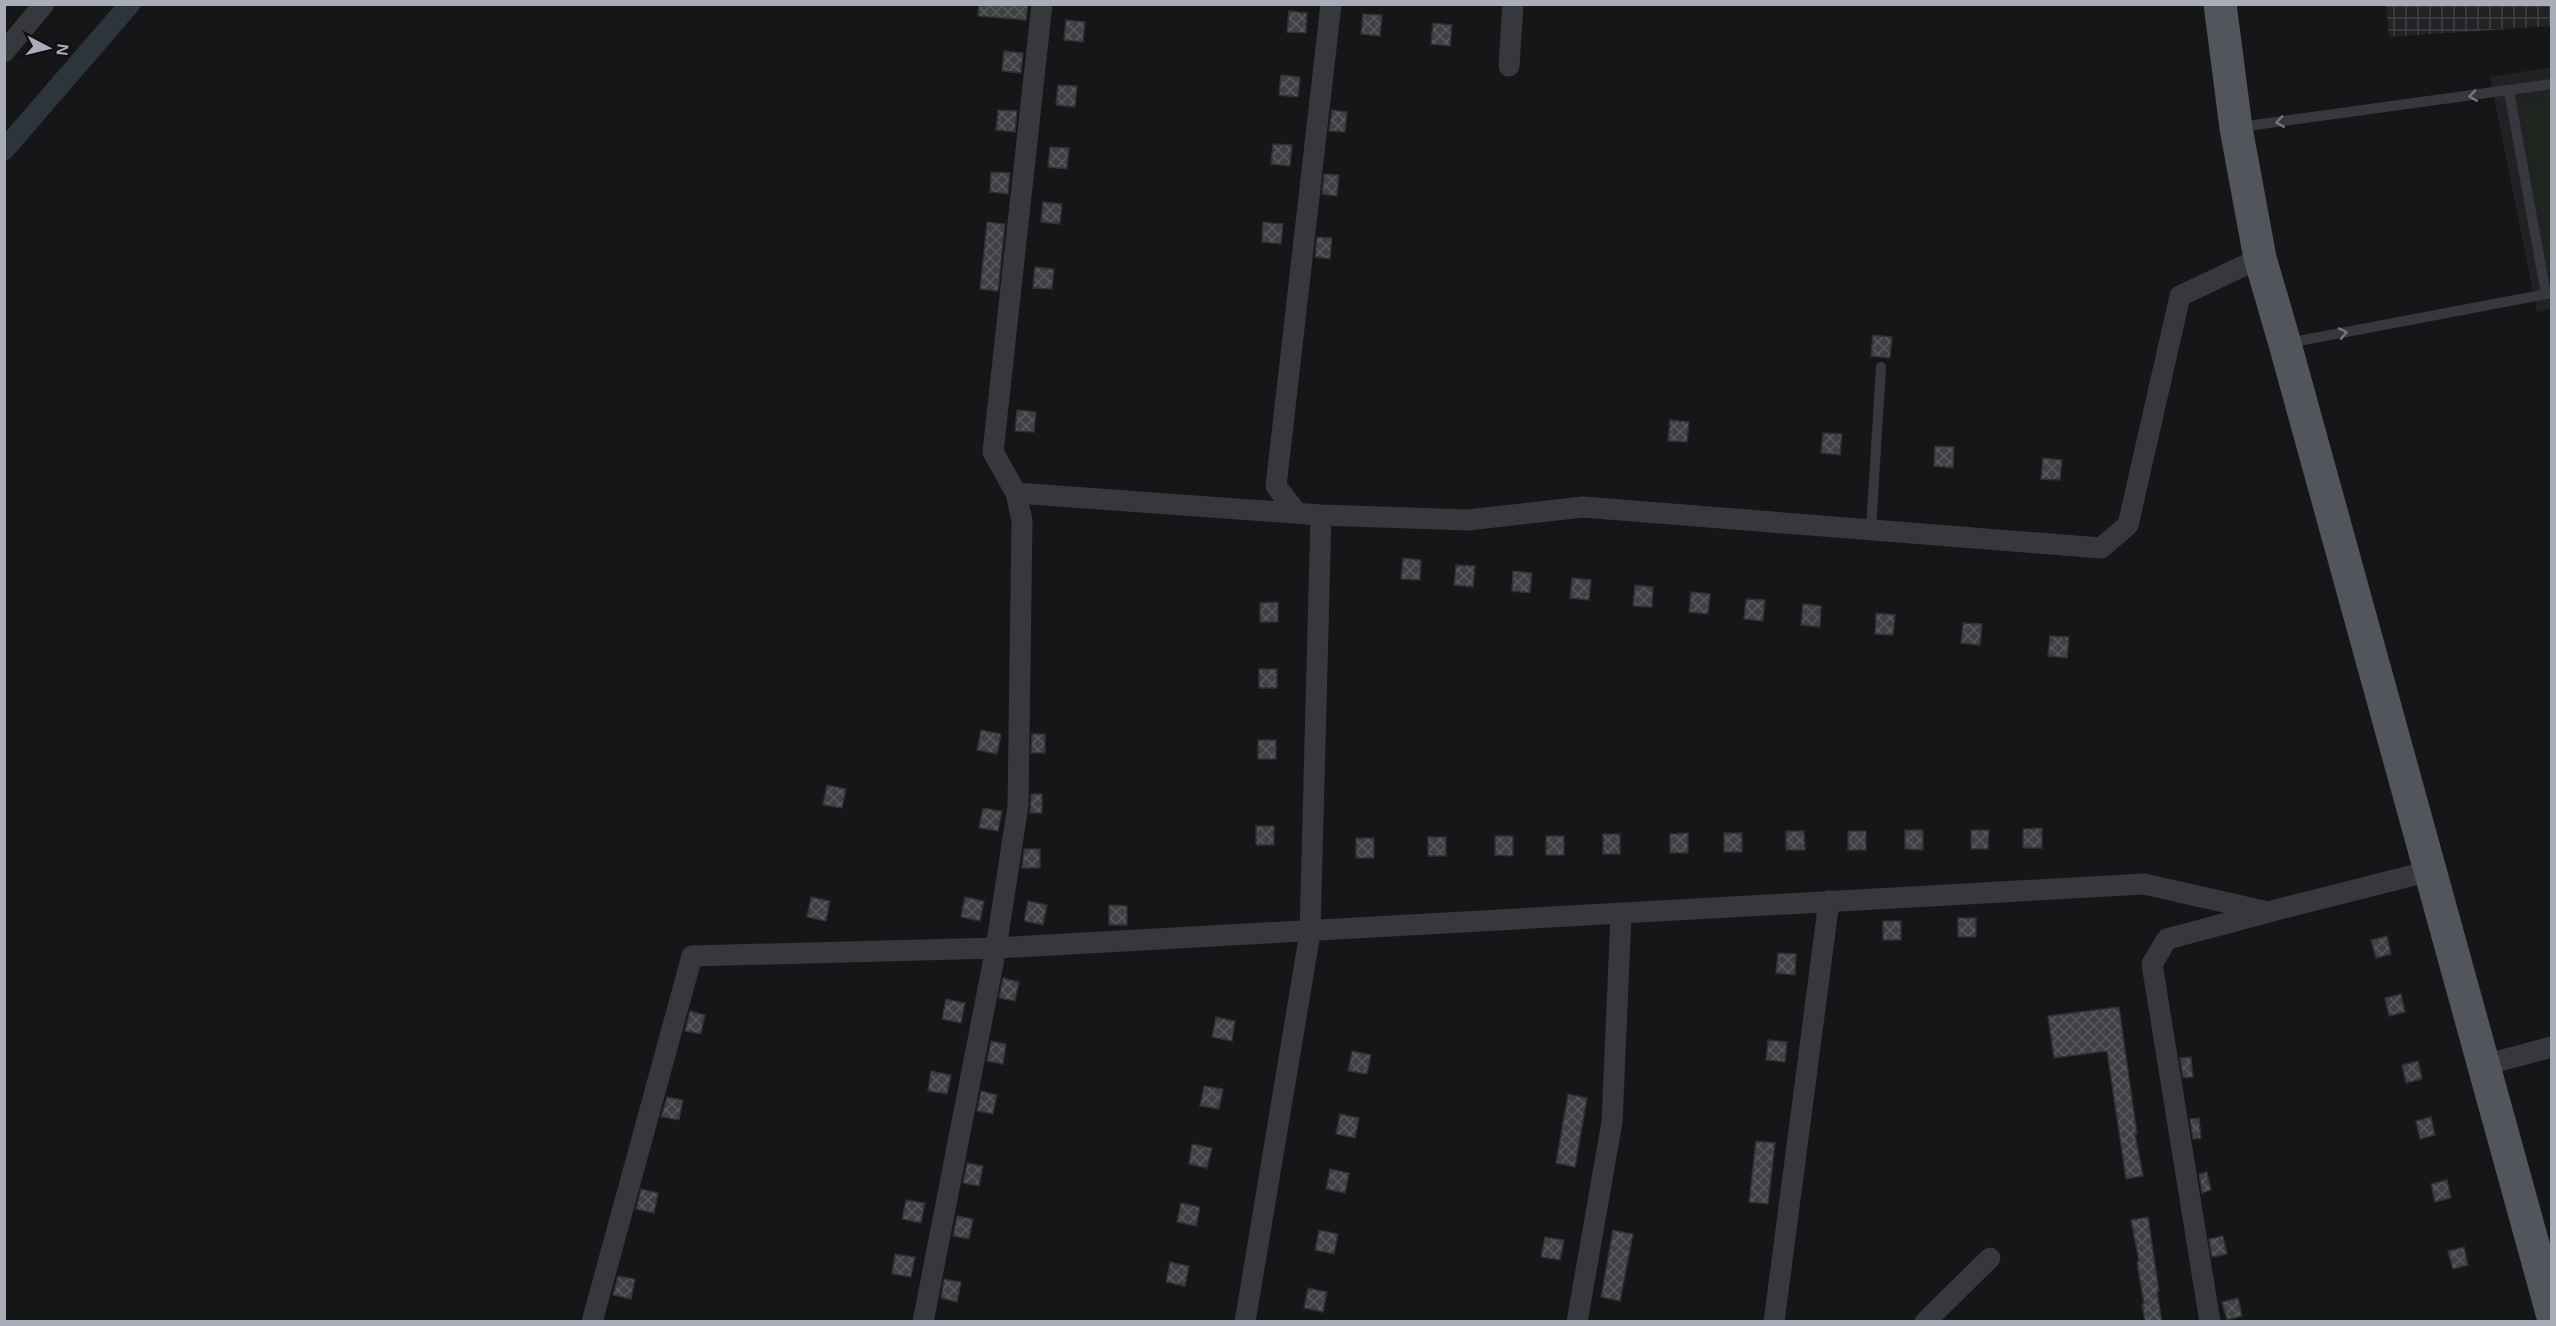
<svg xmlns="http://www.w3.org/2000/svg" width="2556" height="1326" font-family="Arial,sans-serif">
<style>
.built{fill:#222225}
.industrial{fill:url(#industrial-grid)}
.green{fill:#1e261f}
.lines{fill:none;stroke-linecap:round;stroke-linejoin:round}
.canal{stroke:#2c353c;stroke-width:21}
.building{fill:url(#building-cross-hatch);stroke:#303034;stroke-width:1.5}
.service{stroke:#37383d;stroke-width:10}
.minor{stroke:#37383d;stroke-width:21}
.primary{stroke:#53555c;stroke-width:33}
.oneway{stroke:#757881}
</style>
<defs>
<pattern id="industrial-grid" width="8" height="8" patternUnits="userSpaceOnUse" patternTransform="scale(1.5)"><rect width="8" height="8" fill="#222225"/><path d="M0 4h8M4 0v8" fill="none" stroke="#3f3f43"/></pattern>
<pattern id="building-cross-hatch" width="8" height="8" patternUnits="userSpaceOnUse" patternTransform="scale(1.5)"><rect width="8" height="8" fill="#404145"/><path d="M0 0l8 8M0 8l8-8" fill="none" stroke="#595a5e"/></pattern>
</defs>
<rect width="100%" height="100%" fill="#161618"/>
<path class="built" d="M2551 67V309L2537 312 2490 77Z"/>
<path class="industrial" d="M2386 5H2551V26L2389 37Z"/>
<path class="green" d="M2551 101 2552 257 2549 258 2522 106Z"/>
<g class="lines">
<path class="canal" d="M4 150 130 4"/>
</g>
<path class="building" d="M979 4H1028L1026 20 978 16Z
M1289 11 1307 13 1306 33 1287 32Z
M1363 14 1382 15 1380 36 1361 34Z
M1066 20 1085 22 1083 42 1064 40Z
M1433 23 1452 25 1450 46 1431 44Z
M1004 51 1023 53 1021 73 1002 71Z
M1281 75 1300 77 1298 97 1279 95Z
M1058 85 1077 86 1075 107 1056 105Z
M998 110 1017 111 1015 132 996 130Z
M1332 110 1347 112 1345 132 1329 131Z
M1273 144 1292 145 1290 166 1271 164Z
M1050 147 1069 148 1067 169 1048 167Z
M991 172 1010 173 1008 194 990 192Z
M1324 174 1339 175 1337 196 1322 194Z
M1043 202 1062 204 1060 224 1041 222Z
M987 222 1005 224 998 291 980 289Z
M1263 222 1283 224 1281 244 1262 242Z
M1317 237 1332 238 1330 259 1315 257Z
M1035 267 1054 269 1052 289 1033 288Z
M1873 335 1892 337 1890 358 1871 356Z
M1017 410 1036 412 1034 432 1015 431Z
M1670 420 1689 422 1687 442 1668 441Z
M1823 433 1842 434 1840 455 1821 453Z
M1935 446 1954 447 1953 468 1934 466Z
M2043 458 2062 460 2060 480 2041 479Z
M1403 558 1421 560 1420 580 1401 579Z
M1456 565 1475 566 1473 587 1454 585Z
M1513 571 1532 573 1530 593 1512 591Z
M1572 578 1591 580 1589 600 1570 598Z
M1635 585 1653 587 1652 607 1633 606Z
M1691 592 1710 594 1708 614 1689 612Z
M1746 599 1765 600 1763 621 1744 619Z
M1278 602V622H1260V603Z
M1803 604 1821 606 1820 627 1801 625Z
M1876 613 1895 615 1893 635 1875 634Z
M1963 623 1982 624 1980 645 1961 643Z
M2050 636 2069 637 2067 658 2048 656Z
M1259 669H1277V688H1259Z
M981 730 1001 734 997 754 977 750Z
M1032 734H1045V753H1031Z
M1258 740H1276V759H1258Z
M827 785 846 789 842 808 823 805Z
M1031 794H1042V813H1030Z
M983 808 1002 811 998 831 979 828Z
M1256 826H1274V845H1256Z
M2042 828V848H2023V829Z
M1905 830H1923V850L1905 849Z
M1971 830H1989L1988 849H1971Z
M1786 831H1804L1805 850H1786Z
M1848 831H1866V850H1848Z
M1688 833V853H1670V834Z
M1724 833H1742V852H1724Z
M1603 834H1620V854H1603Z
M1495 836H1513V856L1495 855Z
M1546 836H1564V855H1546Z
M1428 837H1446V856H1428Z
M1356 838H1374V858H1356Z
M1024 849H1040V868H1022Z
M811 897 830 901 826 921 807 917Z
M965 897 984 901 980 921 961 917Z
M1028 901 1047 905 1043 925 1024 921Z
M1109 905 1127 906V925H1109Z
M1958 918H1976V937H1958Z
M1883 921H1901V940H1883Z
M2387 936 2391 954 2376 958 2371 940Z
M1778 953 1796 954 1795 975 1776 973Z
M1003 978 1019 982 1015 1001 999 998Z
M2401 994 2405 1012 2389 1016 2385 998Z
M946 999 965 1003 961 1023 942 1019Z
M2119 1007 2137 1134H2135L2143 1176 2126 1179 2107 1051 2054 1058 2048 1016Z
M690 1011 705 1015 701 1034 685 1031Z
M1216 1017 1235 1021 1232 1041 1212 1037Z
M1768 1040 1787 1042 1785 1062 1766 1060Z
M991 1041 1006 1044 1003 1064 987 1061Z
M1352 1051 1371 1055 1367 1074 1348 1071Z
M2191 1057 2193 1077 2183 1078 2180 1058Z
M2418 1061 2422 1079 2406 1083 2402 1065Z
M931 1071 951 1075 947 1094 928 1091Z
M1204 1086 1223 1089 1219 1109 1200 1106Z
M981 1091 997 1095 993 1114 977 1111Z
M1568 1094 1587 1098 1575 1167 1556 1163Z
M667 1097 683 1100 679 1120 661 1117Z
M1340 1114 1359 1118 1355 1138 1336 1134Z
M2431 1117 2435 1135 2420 1139 2416 1121Z
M2199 1118 2201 1138 2193 1139 2190 1119Z
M1756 1141 1775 1143 1768 1204 1749 1202Z
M1192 1144 1212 1148 1207 1168 1189 1164Z
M967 1163 983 1166 979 1186 963 1183Z
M1330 1169 1349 1173 1345 1193 1326 1189Z
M2207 1172 2211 1190 2202 1193 2199 1174Z
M2447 1180 2451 1198 2435 1202 2431 1184Z
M641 1189 658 1193 654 1213 636 1209Z
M906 1200 925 1203 921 1223 902 1219Z
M1181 1203 1200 1207 1196 1226 1177 1222Z
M957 1216 973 1219 969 1239 953 1236Z
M2148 1217 2159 1291H2157L2162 1322H2145L2142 1304H2144L2137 1262 2139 1261 2131 1220Z
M1319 1230 1338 1234 1334 1254 1315 1250Z
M1613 1230 1633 1234 1620 1301 1601 1297Z
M2223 1236 2227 1254 2212 1257 2209 1239Z
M1545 1237 1564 1240 1560 1260 1541 1257Z
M2464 1247 2468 1265 2453 1269 2448 1251Z
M895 1254 915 1257 911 1277 892 1274Z
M1170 1262 1189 1266 1185 1286 1166 1282Z
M618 1276 635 1279 631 1299 613 1295Z
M944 1279 961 1282 957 1302 941 1298Z
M1308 1288 1327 1292 1323 1312 1304 1308Z
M2238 1298 2242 1316 2227 1320 2222 1302Z"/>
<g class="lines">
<path class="service" d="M2509 91 2546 294
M2240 127 2552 84
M2288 343 2552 293
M1871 529 1881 367"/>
<path class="minor" d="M4 52 44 4
M1509 66 1513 4
M1016 493 1321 515 1468 520 1583 507 2101 548 2128 525 2180 296 2260 258
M1296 512 1276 486 1331 4
M2484 1065 2552 1047
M592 1322 692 956 996 948 2144 884 2268 912 2430 871
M923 1322 996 948 1018 806 1022 520 1016 493 993 452 1042 4
M1245 1322 1310 933 1321 515
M1577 1322 1612 1122 1621 915
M1774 1322 1829 901
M1925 1322 1990 1258
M2210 1322 2152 964 2167 939 2265 913"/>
<path class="primary" d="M2220 4 2236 128 2260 258 2285 344 2552 1313"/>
</g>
<defs><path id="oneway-chevron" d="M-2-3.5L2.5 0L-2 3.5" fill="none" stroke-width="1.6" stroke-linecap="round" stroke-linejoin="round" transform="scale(1.5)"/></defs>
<g class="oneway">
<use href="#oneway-chevron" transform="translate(2473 96) rotate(172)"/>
<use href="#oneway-chevron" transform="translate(2280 122) rotate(172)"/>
<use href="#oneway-chevron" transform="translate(2343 333) rotate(-11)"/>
</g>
<rect width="2556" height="1326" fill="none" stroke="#a8adb8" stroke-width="12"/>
<g transform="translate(48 48) rotate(97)" stroke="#111113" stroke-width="4.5" paint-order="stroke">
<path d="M0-4.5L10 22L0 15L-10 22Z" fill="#a8adb8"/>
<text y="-9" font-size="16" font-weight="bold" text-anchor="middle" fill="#a8adb8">N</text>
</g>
</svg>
